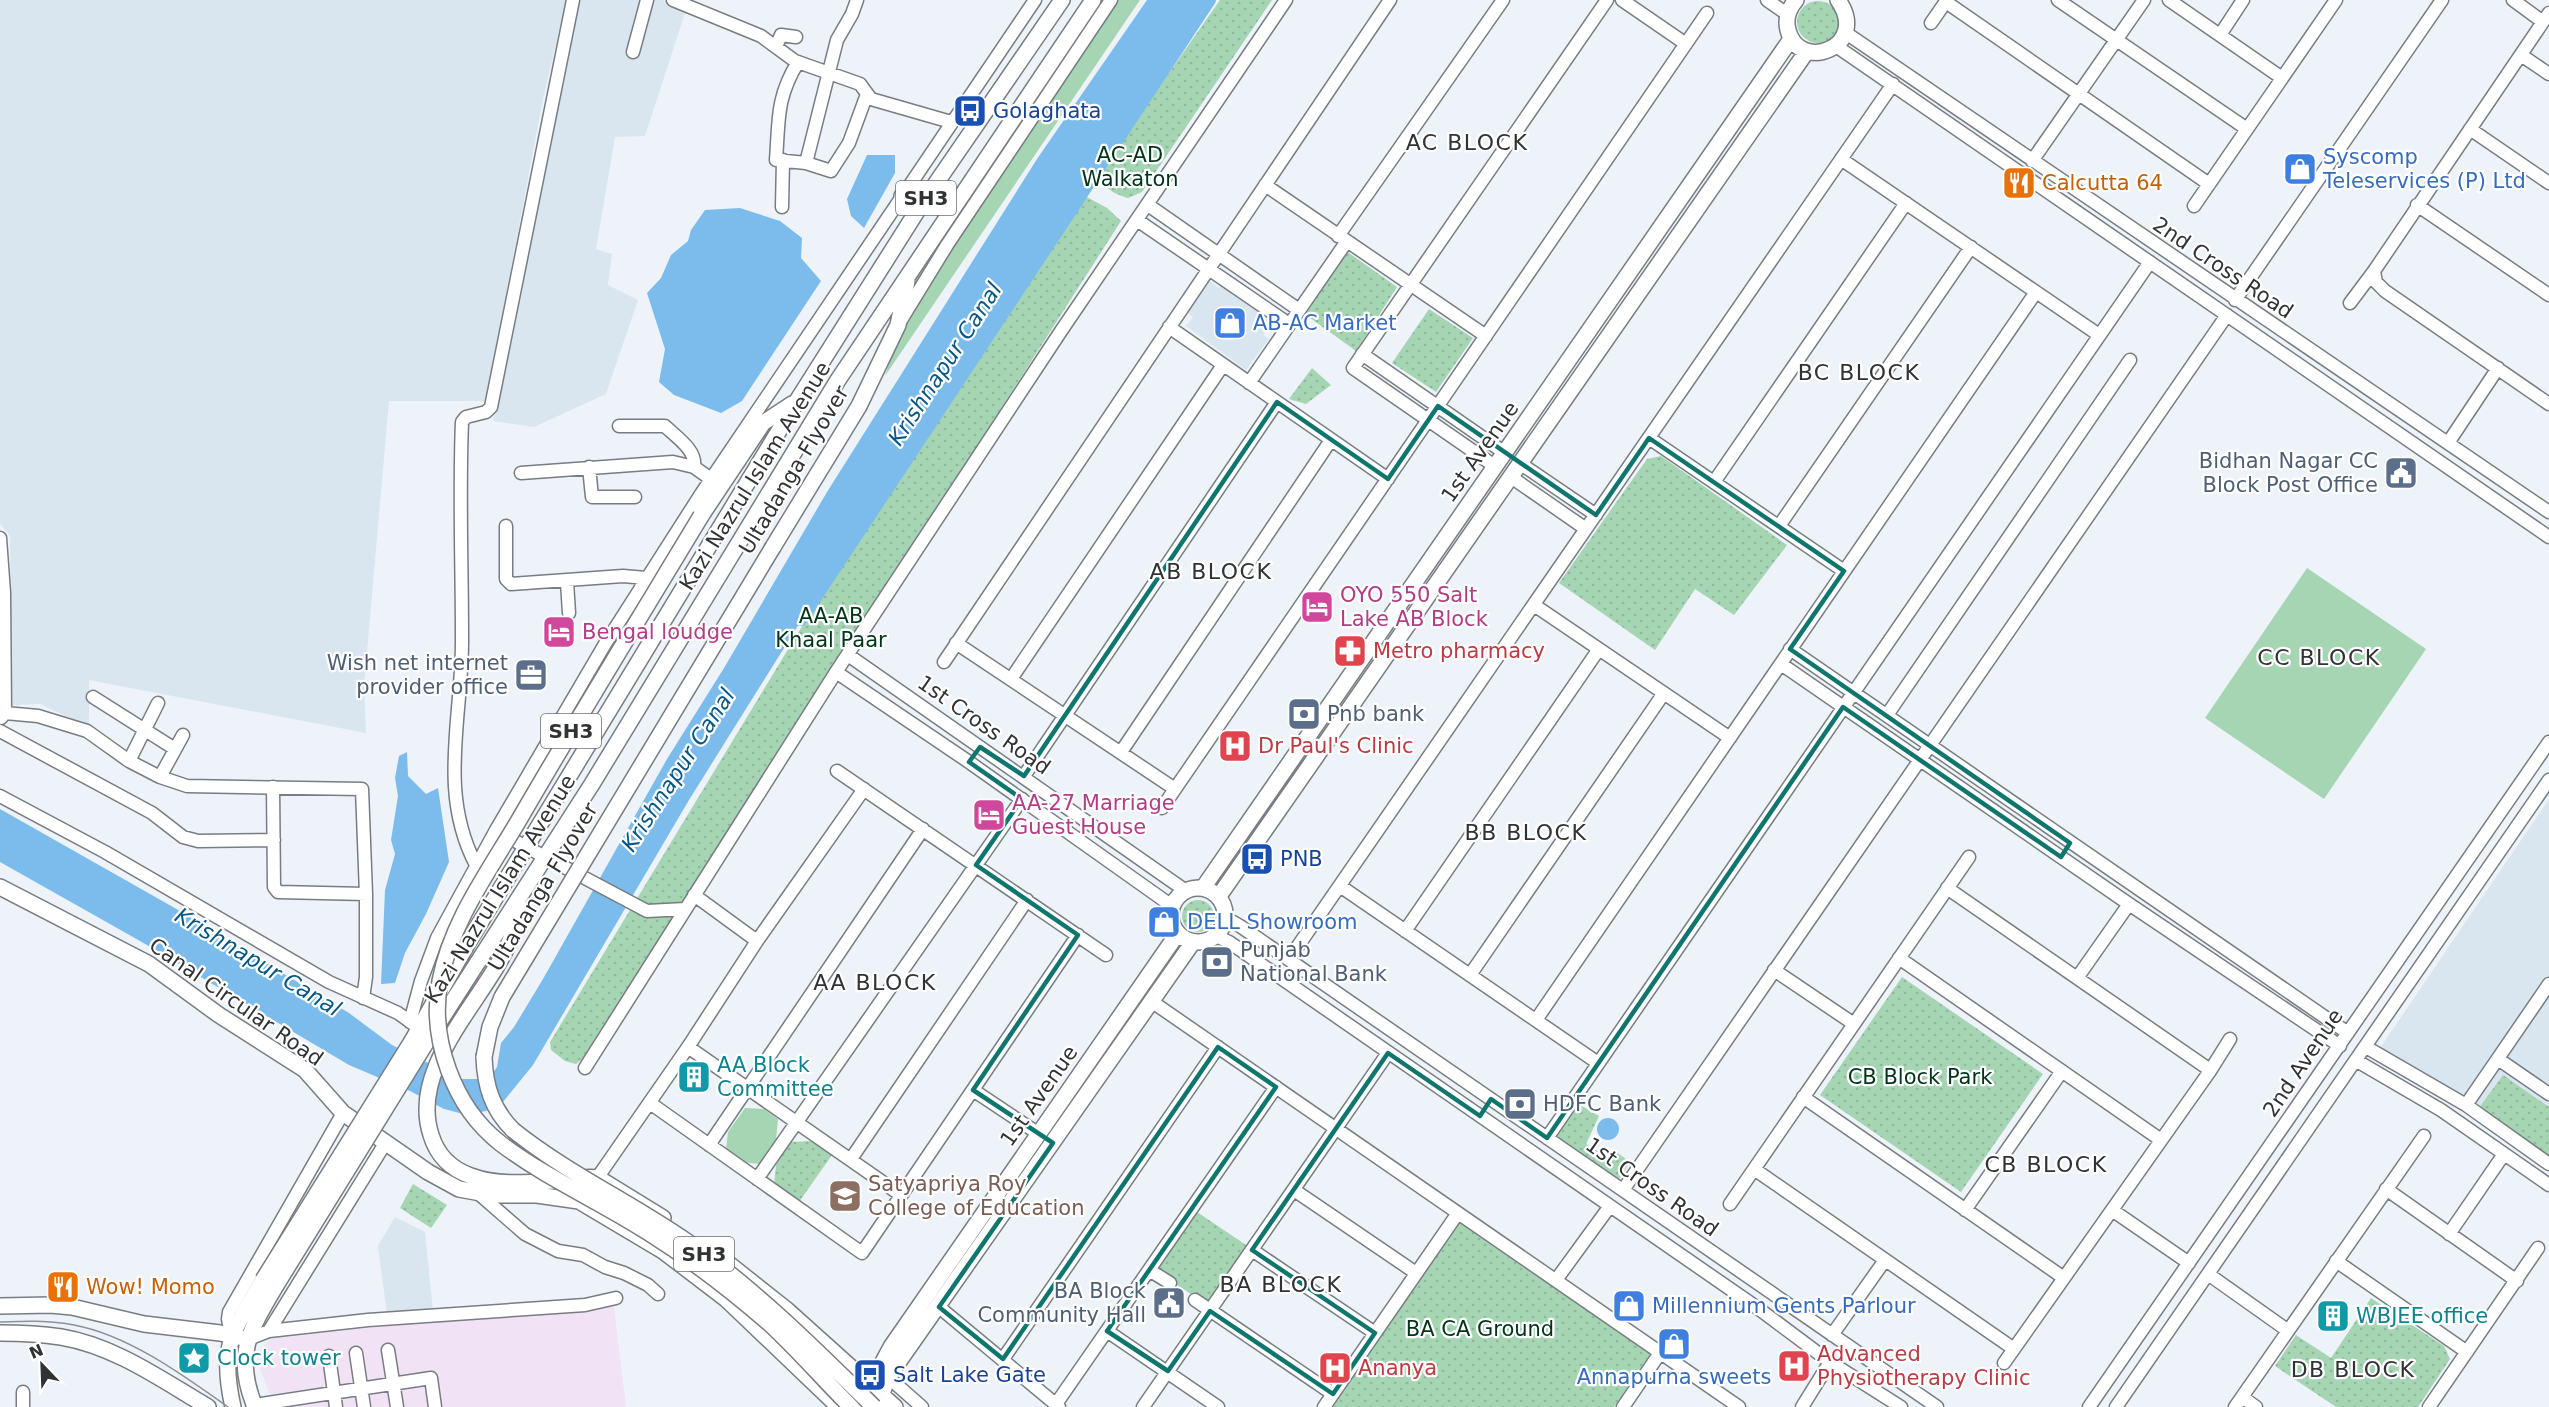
<svg xmlns="http://www.w3.org/2000/svg" width="2549" height="1407" font-family="'DejaVu Sans',sans-serif">
<style>
.built{fill:#d9e6f0}
.education{fill:#f2e2f5}
.medical{fill:#f4e6d3}
.green{fill:#a6d5b4}
.park{fill:url(#park-dots)}
.water{fill:#7cbcec}
.lines{fill:none;stroke-linecap:round;stroke-linejoin:round}
.canal{stroke:#7cbcec;stroke-width:12}
.minor-casing{stroke:#777d82;stroke-width:15}
.major-casing{stroke:#777d82;stroke-width:18}
.minor{stroke:#fff;stroke-width:12}
.major{stroke:#fff;stroke-width:15}
.tram{stroke:#8e9296;stroke-width:1.5}
.major-bridge-casing{stroke:#777d82;stroke-width:18;stroke-linecap:butt}
.major-bridge{stroke:#fff;stroke-width:15}
.marked{fill:none;stroke:#0f766e;stroke-width:4.5;stroke-linejoin:round}
.labels{text-anchor:middle;dominant-baseline:central;stroke-width:4.5;stroke-linejoin:round;paint-order:stroke}
.shield{fill:#fff;stroke:#6e7071;stroke-width:1.5}
.shield-label{font-size:20px;font-weight:bold;fill:#303234}
.transit-label{font-size:21px;fill:#164399;stroke:#fff;text-anchor:start}
.park-label{font-size:21px;fill:#003418;stroke:#fff}
.shop-label{font-size:21px;fill:#366cbe;stroke:#fff;text-anchor:start}
.food-label{font-size:21px;fill:#c56008;stroke:#fff;text-anchor:start}
.street-label{font-size:21px;fill:#303234;stroke:#fff}
.service-label{font-size:21px;fill:#4e5e75;stroke:#fff;text-anchor:end}
.hotel-label{font-size:21px;fill:#b23c85;stroke:#fff;text-anchor:start}
.health-label{font-size:21px;fill:#be3a42;stroke:#fff;text-anchor:start}
.culture-label{font-size:21px;fill:#0d838f;stroke:#fff;text-anchor:start}
.education-label{font-size:21px;fill:#785e54;stroke:#fff;text-anchor:start}
.neighbourhood-label{font-size:22px;letter-spacing:1.5px;fill:#303234;stroke:#fff}
.water-label{font-size:22px;font-style:italic;fill:#055682;stroke:#fff}
</style>
<defs>
<pattern id="park-dots" width="8" height="8" patternUnits="userSpaceOnUse" patternTransform="scale(1.5)"><rect width="8" height="8" fill="#a6d5b4"/><path d="M2 2h.1M6 6h.1" fill="none" stroke="#8fb79b" stroke-width="1.8" stroke-linecap="round"/></pattern>
</defs>
<rect width="100%" height="100%" fill="#edf3f9"/>
<path class="built" d="M0 0H566L543 99 486 401H389L364 686 366 733 89 680V727L40 704 12 705 10 536 0 524Z
M577 0H662L686 10 645 136 615 137 596 249 612 254 608 285 638 300 606 394 534 427 493 421Z
M1207 279 1219 288 1222 283 1274 320 1263 335 1269 339 1246 370 1186 326 1193 317 1184 310Z
M2549 799V1169L2378 1051Z
M395 1217 425 1232 433 1310 387 1314 378 1246Z"/>
<path class="education" d="M613 1300 626 1407H275L259 1367 260 1351 270 1339Z"/>
<path class="medical" d="M1796 1347 1807 1353 1800 1364 1809 1369 1801 1383 1781 1372Z"/>
<path class="green" d="M1105 0H1140L885 376 917 276Z
M2307 568 2426 649 2324 799 2205 718Z
M745 1108 764 1109 778 1119 776 1140 759 1164 742 1162 726 1149 728 1132Z"/>
<path class="park" d="M1220 0H1272L1142 192 1128 198C1111 193 1103 188 1101 170Z
M1797 22a21 21 0 1 1 42 0a21 21 0 1 1-42 0Z
M1085 196 1107 208 1121 221 587 1055 576 1064 565 1061 551 1050 550 1042 804 623 1074 206 1078 199Z
M1342 248 1397 287 1356 351 1299 310Z
M1429 309 1473 338 1436 392 1392 363Z
M1312 368 1331 385 1306 404 1289 399Z
M1661 456 1787 545 1734 615 1695 589 1655 650 1559 583 1647 459Z
M1182 916a16 16 0 1 1 32 0a16 16 0 1 1-32 0Z
M1902 977 2043 1074 1961 1192 1820 1095Z
M2503 1075 2549 1107V1162L2476 1112Z
M1577 1103 1599 1116 1586 1144 1608 1158 1615 1151 1630 1162 1617 1182 1551 1137Z
M811 1141 832 1155 799 1202 774 1185 776 1165 791 1142Z
M413 1184 447 1205 431 1228 400 1208Z
M1194 1210 1249 1247 1209 1306 1153 1269Z
M1460 1220 1651 1353 1614 1407H1333Z
M2371 1298 2444 1346 2450 1359 2418 1407H2336L2275 1366 2296 1335 2331 1358Z"/>
<path class="water" d="M1147 0H1209L1125 120 979 348 876 501 689 800 533 1065 503 1102 486 1111 467 1115 444 1109 410 1091 349 1065 140 941 0 862V809L173 907 349 1013 392 1045 460 1079H484L492 1074 497 1067 501 1043 514 1027 543 979 667 759 724 668 827 492 1037 159Z
M867 155H895V173L864 228 851 216 847 199Z
M740 208 780 221 802 238 801 258 821 281 742 401 721 413 674 395 659 382 665 349 647 293 661 278 671 255 688 241 691 230 705 210Z
M407 752 408 776 426 794 438 788 449 862 426 914 405 953 395 983 381 984 385 890 395 854 391 840 398 796 395 778 399 756Z
M1597 1129a11 11 0 1 1 22 0a11 11 0 1 1-22 0Z"/>
<g class="lines">
<path class="canal" d="M801 620 1210 0"/>
<g class="minor-casing">
<path id="minor" d="M673 0 761 36 795 61 860 84 871 99 951 122
M1622 0 1686 44
M1767 0 1787 14
M2058 0 2247 129
M2169 0 2282 78
M2513 0 2543 22
M1946 2 2209 184
M2549 13 2374 271 2376 282 2385 291 2549 404
M1931 23 1947 0
M1846 33 2549 512
M2220 35 2243 0
M1836 46 2549 537
M776 47 781 35 796 37
M633 52 647 0
M2521 55 2549 74
M798 62C776 98 779 120 776 160L806 163 831 171 849 143 867 94
M2470 129 2549 183
M1841 159 2099 335
M2032 161 2144 0
M806 163 837 40 852 14 857 0
M1265 185 1486 336
M1148 205 1299 310
M2417 205 2549 295
M2194 206 2336 0
M782 207 783 160
M1137 220 1289 324
M1338 236 1503 0
M2235 300 2442 0
M2350 303 2374 271
M901 320 947 245 1111 0
M1169 327 1388 479
M1362 354 1505 453
M1249 383 1347 241
M619 426H665C676 437 697 450 694 467
M1649 438 1844 571
M2448 443 2498 368
M1521 464 1596 515
M589 467 592 497H635
M1496 467 1353 368 1607 0
M521 473 673 462 694 467 711 479
M1511 477 1586 529
M1714 482 1906 203
M506 526V579L511 584 623 576 646 578
M1779 526 1971 247
M0 538 4 593 5 713 1 718
M567 582 569 613
M1534 605 1730 738
M956 643 1175 789
M1790 649 2348 1033
M848 655 1186 891
M944 662 1390 0
M1781 664 2129 904 2340 1046
M836 672 969 762 1172 906
M1011 679 1223 365
M93 697 175 749
M5 713 38 716 87 731 129 761 160 777 187 786 362 789 366 894V977L363 998
M1887 715 2130 360
M0 731 152 813 183 837 198 841 274 840
M1121 752 1331 440
M129 761 158 703
M837 771 1106 955
M1024 776 1277 402
M160 777 183 735
M273 787 274 887 278 892 366 894
M0 796 105 852 329 982 398 1013 416 1026
M1162 808 1707 13
M502 834 647 911 685 909
M476 865C437 791 463 716 462 637 462 565 459 494 462 422L466 417 486 412 491 407 573 0
M1340 886 1598 1063
M1947 888 2210 1070
M694 895 757 941
M1226 918 1240 926 1937 1407
M1405 931 1599 649
M1216 936 1229 942 1759 1309 1830 1362 1901 1407
M1899 958 2161 1140
M1289 959 1893 84
M1774 970 1854 1024
M1470 975 1664 693
M2077 978 2129 904
M1151 1001 1739 1407
M1536 1020 2036 292
M410 1022 421 981 437 938 496 830 605 644 701 494 1035 0
M688 1047 901 1195
M2366 1047 2466 1105 2549 1164
M2498 1059 2549 1094
M2357 1061 2441 1110 2549 1185
M585 1068 836 672 1061 331 1286 0
M973 1090 1039 1134
M1803 1097 2064 1278
M650 1103 862 1253 1078 935
M2466 1105 2549 984
M1547 1138 2150 262
M709 1145 923 829
M851 1159 1027 900
M1754 1169 2014 1349
M757 1179 1022 799
M593 1184 688 1047 757 941 864 789
M2386 1189 2517 1281
M1294 1190 1416 1273
M1623 1190 2227 315
M478 1193 525 1234 558 1251 583 1255 605 1267 624 1273 648 1285 658 1294
M1730 1204 1969 857
M1965 1210 2062 1071
M2112 1210 2189 1263
M2449 1234 2504 1154
M1252 1250 1375 1333
M2336 1261 2467 1352
M1149 1270 1170 1283
M2208 1274 2287 1330
M1556 1280 1610 1206
M1195 1300 1333 1394
M939 1307 1059 1407
M269 1331 386 1142
M1107 1331 1218 1407
M231 1335 228 1319 229 1312 343 1113
M1832 1335 1885 1260
M248 1339 269 1331 368 1320 585 1305 616 1298
M388 1350 397 1407
M356 1353 364 1407
M329 1356 336 1407
M1003 1359 1218 1047
M2004 1363 2210 1071 2230 1039
M888 1377 922 1407
M23 1392V1407
M2242 1397 2256 1407
M1056 1404 1276 1087
M254 1405 431 1378 435 1407
M1143 1407 1388 1053
M1324 1407 1458 1213
M1623 1407 1660 1353
M1802 1407 1830 1362
M2089 1407 2549 742
M2116 1407 2549 780
M2235 1407 2424 1136
M2429 1407 2538 1248"/>
</g>
<g class="major-casing">
<path id="major" d="M1796 0C1789 8 1785 19 1788 30 1799 74 1871 47 1838 0
M902 196 919 208
M701 516 763 423 792 404
M773 547 859 406 898 325 907 281
M0 887 149 964 219 1015 305 1070 343 1113 428 1172 459 1189 492 1195H537L579 1201 663 1251 726 1299 839 1407
M1171 915a27 27 0 1 1 54 0a27 27 0 1 1-54 0Z
M1203 888 1791 39
M1219 896 1807 51
M520 907C517 917 515 928 511 938 488 997 408 1065 431 1135 437 1155 451 1169 471 1176 500 1187 536 1182 566 1180 578 1179 587 1176 598 1178L663 1218
M412 1041 469 941 797 401 919 208 1062 0
M424 1046 592 784 838 380 1093 0
M484 1057C485 1086 492 1109 513 1130
M715 1253 787 1310 895 1407
M0 1306 51 1305 72 1307 144 1324 220 1333 248 1339
M0 1333C20 1333 41 1334 61 1337 115 1346 162 1380 208 1407
M879 1402 888 1377 1193 942
M233 1407C219 1346 233 1331 263 1280
M255 1407C234 1356 249 1331 275 1287
M862 1407 871 1384 891 1347 1178 933"/>
</g>
<use href="#minor" class="minor"/>
<use href="#major" class="major"/>
<path class="tram" d="M0 1322C25 1321 49 1320 74 1325 128 1335 183 1375 228 1407"/>
<g class="major-bridge-casing">
<path id="major-bridge" d="M701 516C640 617 578 718 519 820 489 871 451 922 440 981 429 1039 454 1107 500 1143 546 1178 601 1202 649 1233 692 1260 732 1291 770 1324 798 1350 824 1380 851 1407
M484 1057 490 1027 502 997 773 547
M513 1130C568 1174 632 1203 689 1243 757 1291 815 1349 874 1407
M263 1280 412 1041
M275 1287 424 1046"/>
</g>
<use href="#major-bridge" class="major-bridge"/>
</g>
<path class="marked" d="M1277 402 1388 479 1438 406 1596 515 1649 438 1844 571 1790 649 2070 843 2061 857 1843 707 1547 1138 1491 1099 1480 1116 1388 1053 1252 1250 1375 1333 1333 1394 1210 1311 1168 1371 1107 1331 1276 1087 1218 1047 1003 1359 939 1307 1053 1143 973 1090 1078 935 976 865 1022 799 969 762 980 747 1024 776Z"/>
<defs>
<g id="bus-square" transform="scale(1.725)"><rect x="-9" y="-9" width="18" height="18" rx="4" fill="#1a4fb4" stroke="#fff"/><path d="M-5-6H5V4H4V6H2V4H-2V6H-4V4H-5ZM-3.5-4V0h7V-4ZM-3.5 1.2v1.5H-2V1.2ZM2 1.2v1.5H3.5V1.2Z" fill="#fff"/></g>
<g id="shop-square" transform="scale(1.725)"><rect x="-9" y="-9" width="18" height="18" rx="4" fill="#3f7fe0" stroke="#fff"/><path d="M-5-2.5h2.3a2.7 3.5 0 0 1 5.4 0H5L5.5 6h-11ZM-1.5-2.5h3a1.5 2.3 0 0 0-3 0Z" fill="#fff"/></g>
<g id="restaurant-square" transform="scale(1.725)"><rect x="-9" y="-9" width="18" height="18" rx="4" fill="#e8710a" stroke="#fff"/><path d="M-5-6h1v4h1v-4h1v4h1v-4h1v5L-1.5 .5V6h-2V.5L-5-1ZM5-6V6H3V1.5H1.5Q1.5-4 5-6Z" fill="#fff"/></g>
<g id="civic-square" transform="scale(1.725)"><rect x="-9" y="-9" width="18" height="18" rx="4" fill="#5c6f8a" stroke="#fff"/><path d="M-.6-6.5H3V-4.5H.6V-3L4-1V1h2V6H-6V1h2V-1L-.6-3ZM-1.2 2.5V6h2.4V2.5Z" fill="#fff"/></g>
<g id="hotel-square" transform="scale(1.725)"><rect x="-9" y="-9" width="18" height="18" rx="4" fill="#d1479c" stroke="#fff"/><path d="M-6-4.5h1.5V1H6V5H4.5V3h-9V5H-6ZM-4 0a1.8 1.8 0 1 1 3.6 0ZM.5 0V-2.5h3Q6-2.5 6 0Z" fill="#fff"/></g>
<g id="pharmacy-square" transform="scale(1.725)"><rect x="-9" y="-9" width="18" height="18" rx="4" fill="#e0444e" stroke="#fff"/><path d="M-2-6h4v4h4v4h-4v4h-4v-4h-4v-4h4Z" fill="#fff"/></g>
<g id="office-square" transform="scale(1.725)"><rect x="-9" y="-9" width="18" height="18" rx="4" fill="#5c6f8a" stroke="#fff"/><path d="M-6-3h4V-5.5h4V-3h4V5H-6ZM-1-4.5V-3h2v-1.5ZM-6 0V1H6V0Z" fill="#fff"/></g>
<g id="bank-square" transform="scale(1.725)"><rect x="-9" y="-9" width="18" height="18" rx="4" fill="#5c6f8a" stroke="#fff"/><path d="M-6-4H6V4H-6ZM0-2.3a2.3 2.3 0 1 0 0 4.6a2.3 2.3 0 1 0 0-4.6Z" fill="#fff"/></g>
<g id="hospital-square" transform="scale(1.725)"><rect x="-9" y="-9" width="18" height="18" rx="4" fill="#e0444e" stroke="#fff"/><path d="M-5-5h3v3.5h4V-5h3V5h-3V1.5h-4V5h-3Z" fill="#fff"/></g>
<g id="building-square" transform="scale(1.725)"><rect x="-9" y="-9" width="18" height="18" rx="4" fill="#0f9aa8" stroke="#fff"/><path d="M-4-6H4V6H1V3H-1V6H-4ZM-2.5-4.3h1.7v1.8h-1.7ZM.8-4.3h1.7v1.8H.8ZM-2.5-1h1.7V.8h-1.7ZM.8-1h1.7V.8H.8Z" fill="#fff"/></g>
<g id="university-square" transform="scale(1.725)"><rect x="-9" y="-9" width="18" height="18" rx="4" fill="#8d6e63" stroke="#fff"/><path d="M0-5L7-2L0 1L-7-2ZM-4 1L0 2.5L4 1V4Q0 6-4 4Z" fill="#fff"/></g>
<g id="sight-square" transform="scale(1.725)"><rect x="-9" y="-9" width="18" height="18" rx="4" fill="#0f9aa8" stroke="#fff"/><path d="M0-6L1.8-2.2L6-1.7L2.9 1.2L3.7 5.4L0 3.3L-3.7 5.4L-2.9 1.2L-6-1.7L-1.8-2.2Z" fill="#fff"/></g>
</defs>
<g fill-rule="evenodd">
<use href="#bus-square" x="970" y="111"/>
<use href="#shop-square" x="2300" y="169"/>
<use href="#restaurant-square" x="2019" y="183"/>
<use href="#shop-square" x="1230" y="323"/>
<use href="#civic-square" x="2401" y="473"/>
<use href="#hotel-square" x="1317" y="607"/>
<use href="#hotel-square" x="559" y="632"/>
<use href="#pharmacy-square" x="1350" y="651"/>
<use href="#office-square" x="531" y="675"/>
<use href="#bank-square" x="1304" y="714"/>
<use href="#hospital-square" x="1235" y="746"/>
<use href="#hotel-square" x="989" y="815"/>
<use href="#bus-square" x="1257" y="859"/>
<use href="#shop-square" x="1164" y="922"/>
<use href="#bank-square" x="1217" y="962"/>
<use href="#building-square" x="694" y="1077"/>
<use href="#bank-square" x="1520" y="1104"/>
<use href="#university-square" x="845" y="1196"/>
<use href="#restaurant-square" x="63" y="1287"/>
<use href="#civic-square" x="1169" y="1303"/>
<use href="#shop-square" x="1629" y="1306"/>
<use href="#building-square" x="2333" y="1316"/>
<use href="#shop-square" x="1674" y="1344"/>
<use href="#sight-square" x="194" y="1358"/>
<use href="#hospital-square" x="1794" y="1366"/>
<use href="#hospital-square" x="1335" y="1368"/>
<use href="#bus-square" x="870" y="1375"/>
</g>
<g class="labels">
<g class="shield">
<rect x="896" y="181" width="60" height="34" rx="4.5"/>
<rect x="541" y="714" width="60" height="34" rx="4.5"/>
<rect x="674" y="1237" width="60" height="34" rx="4.5"/>
</g>
<g class="shield-label">
<text x="926" y="198">SH3</text>
<text x="571" y="731">SH3</text>
<text x="704" y="1254">SH3</text>
</g>
<g class="transit-label">
<text x="993" y="111">Golaghata</text>
<text x="1280" y="859">PNB</text>
<text x="893" y="1375">Salt Lake Gate</text>
</g>
<g class="park-label">
<text x="1130" y="155">AC-AD<tspan x="1130" dy="24">Walkaton</tspan></text>
<text x="831" y="616">AA-AB<tspan x="831" dy="24">Khaal Paar</tspan></text>
<text x="1920" y="1077">CB Block Park</text>
<text x="1480" y="1329">BA CA Ground</text>
</g>
<g class="shop-label">
<text x="2323" y="157">Syscomp<tspan x="2323" dy="24">Teleservices (P) Ltd</tspan></text>
<text x="1253" y="323">AB-AC Market</text>
<text x="1187" y="922">DELL Showroom</text>
<text x="1652" y="1306">Millennium Gents Parlour</text>
<text x="1674" y="1377" text-anchor="middle">Annapurna sweets</text>
</g>
<g class="food-label">
<text x="2042" y="183">Calcutta 64</text>
<text x="86" y="1287">Wow! Momo</text>
</g>
<g class="street-label">
<text transform="translate(2223 268) rotate(34)">2nd Cross Road</text>
<text transform="translate(1480 452) rotate(-55)">1st Avenue</text>
<text transform="translate(794 470) rotate(-59)">Ultadanga Flyover</text>
<text transform="translate(755 476) rotate(-58)">Kazi Nazrul Islam Avenue</text>
<text transform="translate(984 725) rotate(35)">1st Cross Road</text>
<text transform="translate(543 887) rotate(-59)">Ultadanga Flyover</text>
<text transform="translate(500 889) rotate(-58)">Kazi Nazrul Islam Avenue</text>
<text transform="translate(236 1002) rotate(35)">Canal Circular Road</text>
<text transform="translate(2303 1063) rotate(-56)">2nd Avenue</text>
<text transform="translate(1039 1096) rotate(-55)">1st Avenue</text>
<text transform="translate(1652 1187) rotate(35)">1st Cross Road</text>
</g>
<g class="service-label">
<text x="2378" y="461">Bidhan Nagar CC<tspan x="2378" dy="24">Block Post Office</tspan></text>
<text x="508" y="663">Wish net internet<tspan x="508" dy="24">provider office</tspan></text>
<text x="1327" y="714" text-anchor="start">Pnb bank</text>
<text x="1240" y="950" text-anchor="start">Punjab<tspan x="1240" dy="24">National Bank</tspan></text>
<text x="1543" y="1104" text-anchor="start">HDFC Bank</text>
<text x="1146" y="1291">BA Block<tspan x="1146" dy="24">Community Hall</tspan></text>
</g>
<g class="hotel-label">
<text x="1340" y="595">OYO 550 Salt<tspan x="1340" dy="24">Lake AB Block</tspan></text>
<text x="582" y="632">Bengal loudge</text>
<text x="1012" y="803">AA-27 Marriage<tspan x="1012" dy="24">Guest House</tspan></text>
</g>
<g class="health-label">
<text x="1373" y="651">Metro pharmacy</text>
<text x="1258" y="746">Dr Paul's Clinic</text>
<text x="1817" y="1354">Advanced<tspan x="1817" dy="24">Physiotherapy Clinic</tspan></text>
<text x="1358" y="1368">Ananya</text>
</g>
<g class="culture-label">
<text x="717" y="1065">AA Block<tspan x="717" dy="24">Committee</tspan></text>
<text x="2356" y="1316">WBJEE office</text>
<text x="217" y="1358">Clock tower</text>
</g>
<g class="education-label">
<text x="868" y="1184">Satyapriya Roy<tspan x="868" dy="24">College of Education</tspan></text>
</g>
<g class="neighbourhood-label">
<text x="1467" y="142">AC BLOCK</text>
<text x="1859" y="372">BC BLOCK</text>
<text x="1211" y="571">AB BLOCK</text>
<text x="2319" y="657">CC BLOCK</text>
<text x="1526" y="832">BB BLOCK</text>
<text x="875" y="982">AA BLOCK</text>
<text x="2046" y="1164">CB BLOCK</text>
<text x="1281" y="1284">BA BLOCK</text>
<text x="2353" y="1369">DB BLOCK</text>
</g>
<g class="water-label">
<text transform="translate(945 364) rotate(-57)">Krishnapur Canal</text>
<text transform="translate(678 770) rotate(-57)">Krishnapur Canal</text>
<text transform="translate(258 962) rotate(31)">Krishnapur Canal</text>
</g>
</g>
<g transform="translate(42 1365) rotate(337)" stroke="#ffffff" stroke-width="4.5" paint-order="stroke">
<path d="M0-4.5L10 22L0 15L-10 22Z" fill="#303234"/>
<text y="-9" font-size="16" font-weight="bold" text-anchor="middle" fill="#303234">N</text>
</g>
</svg>
